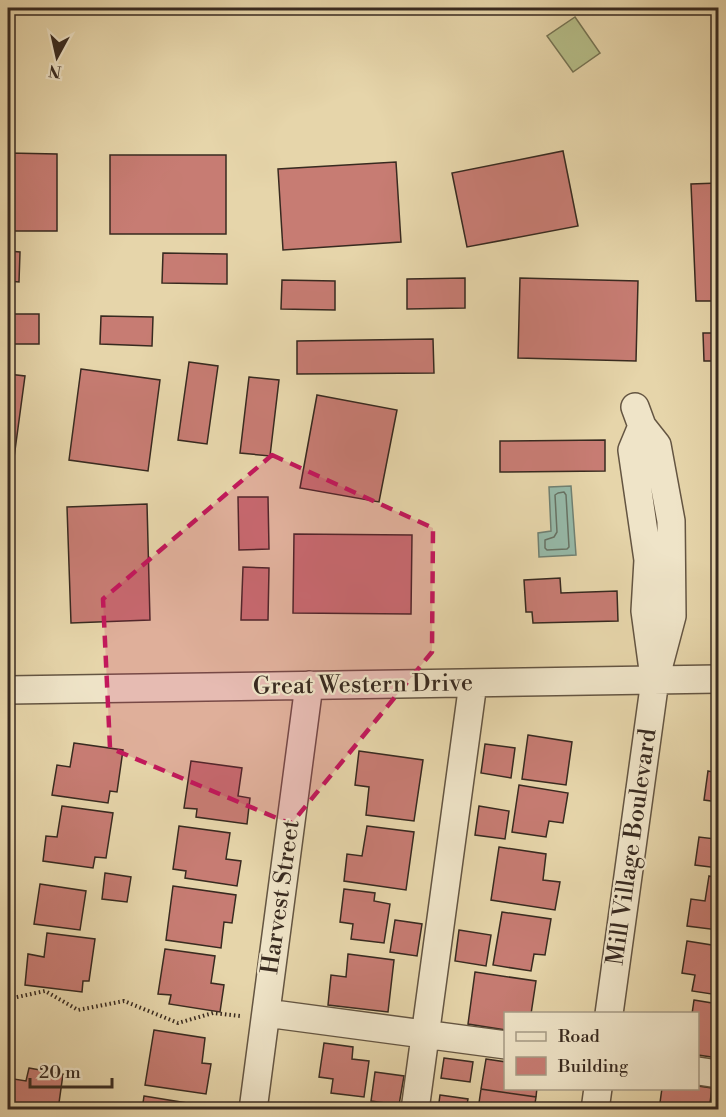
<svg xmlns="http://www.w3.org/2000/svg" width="726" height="1117" font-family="'Libre Bodoni',serif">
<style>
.green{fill:#b5bd88;stroke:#767454;stroke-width:1.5}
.water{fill:#96b9a8;stroke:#708072;stroke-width:1.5}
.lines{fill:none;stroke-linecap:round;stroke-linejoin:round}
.shore{stroke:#677264;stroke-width:1.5}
.building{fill:#c77c73;stroke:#382a20;stroke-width:1.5}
.minor-casing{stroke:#645542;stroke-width:30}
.path{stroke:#382a20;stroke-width:4;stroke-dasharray:1.5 3;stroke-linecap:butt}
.minor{stroke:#efe4c8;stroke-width:27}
.marked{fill:#c2185b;fill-opacity:0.2;stroke:#c2185b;stroke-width:4.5;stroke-dasharray:12 8;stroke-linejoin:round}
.labels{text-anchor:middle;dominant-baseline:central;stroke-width:4.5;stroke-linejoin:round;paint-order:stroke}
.street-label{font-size:24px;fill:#382a20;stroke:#efe4c8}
</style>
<rect width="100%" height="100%" fill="#e6d5aa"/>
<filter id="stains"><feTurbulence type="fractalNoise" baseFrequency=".00333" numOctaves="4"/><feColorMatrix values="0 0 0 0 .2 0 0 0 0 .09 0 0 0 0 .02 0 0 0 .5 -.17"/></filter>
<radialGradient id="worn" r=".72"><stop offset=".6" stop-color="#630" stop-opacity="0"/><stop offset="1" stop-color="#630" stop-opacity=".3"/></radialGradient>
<path class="green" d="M575 17 600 53 573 72 547 36Z"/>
<path class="water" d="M571 486 576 555 539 557 538 533 551 531 549 487Z"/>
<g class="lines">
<path class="shore" d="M564 492 566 495 569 547 567 549 547 550 545 548V540L554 537 557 532 555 495 558 493Z"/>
</g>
<path class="building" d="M563 151 578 226 467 247 452 173Z
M8 153 57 154V231H8Z
M110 155H226V234H110Z
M396 162 401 242 283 250 278 169Z
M718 183V301H696L691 184Z
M8 251 20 252 19 282 8 281Z
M163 253 227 254V284L162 283Z
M465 278V308L407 309V279Z
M520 278 638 281 636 361 518 358Z
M282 280 335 281V310L281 309Z
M8 314H39V344H8Z
M101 316 153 317 152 346 100 344Z
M703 333H718V361H704Z
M433 339 434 373 297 374V341Z
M189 362 218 366 207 444 178 440Z
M81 369 160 380 148 471 69 460Z
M8 374 25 376 13 465 8 464Z
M249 377 279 380 270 456 240 453Z
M317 395 397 410 379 502 300 488Z
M605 440V471L500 472V441Z
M238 497H268L269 549 239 550Z
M147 504 150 620 71 623 67 507Z
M294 534 412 535 411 614 293 613Z
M243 567 269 568 268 620H241Z
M560 578 561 593 617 591 618 621 533 623 532 612H526L524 580Z
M528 735 572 742 566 785 522 779Z
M74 743 123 750 117 792 110 791 108 803 52 795 57 765 70 767Z
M485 744 515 748 511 778 481 773Z
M359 751 423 760 414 821 366 815 369 787 355 785Z
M191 761 242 768 238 796 250 798 247 824 196 817 197 809 184 808Z
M708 771 718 773V802L704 800Z
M519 785 568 793 563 823 549 821 546 837 512 832Z
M62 806 113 813 106 858 95 857 93 868 43 861 46 836 57 837Z
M479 806 509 811 505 839 475 835Z
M718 814V868L695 865 699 837 715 839Z
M179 826 230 833 226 859 241 861 237 886 185 878 186 871 173 869Z
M367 826 414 832 406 890 344 881 347 854 362 856Z
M499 847 546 854 543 880 560 882 555 910 491 900Z
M105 873 131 877 127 902 102 899Z
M709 876 718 878V930L687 926 691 899 705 901Z
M40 884 86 891 80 930 34 924Z
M173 886 236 895 232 923 224 922 221 948 166 940Z
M344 889 375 893 374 901 390 904 384 943 351 939 353 924 340 922Z
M502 912 551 919 545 955 534 954 531 971 493 965Z
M395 920 422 924 417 956 390 952Z
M459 930 491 935 486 966 455 961Z
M47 933 95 939 89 981H83L82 992 25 985 28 954 44 957Z
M687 941 718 946V995L692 991 695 975 682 973Z
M165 949 215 956 211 983 224 985 220 1012 169 1004 171 995 158 994Z
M348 954 394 960 388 1012 328 1005 331 975 346 977Z
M475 972 536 981 531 1014H506V1030L468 1024Z
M694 1000 718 1004V1058L698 1055V1014H692Z
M154 1030 205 1038 202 1063 211 1064 206 1094 145 1085Z
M324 1043 353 1047 352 1059 369 1061 364 1097 331 1093 333 1079 319 1077Z
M444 1058 473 1062 470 1082 441 1078Z
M486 1059 506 1062V1088H537L536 1097 481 1089Z
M29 1068 63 1074 58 1110H9L14 1079 26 1081Z
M375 1072 404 1076 399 1105 371 1101Z
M698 1086 712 1088 709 1110H659L662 1088H698Z
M481 1089 536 1097 534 1110H478Z
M440 1095 468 1099 466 1110H438Z
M144 1096 193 1104V1110H142Z
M327 1105 358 1110H326Z"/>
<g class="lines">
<g class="minor-casing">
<path id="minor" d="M642 426 632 450 648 560 645 611 653 670
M8 690 718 679
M266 1013 506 1045
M609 1014 655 680 672 616 671 521 657 445 642 426 635 407
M698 1071 718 1074
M253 1110 309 685
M415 1110 473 683
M595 1110 598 1088"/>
</g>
<path class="path" d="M8 999 45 991 78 1010 124 1001 178 1023 213 1013 240 1016"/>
<use href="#minor" class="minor"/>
</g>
<path class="marked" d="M272 455 433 528 432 652 291 824 110 748 103 599Z"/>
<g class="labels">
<g class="street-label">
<text transform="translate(363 685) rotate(-1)">Great Western Drive</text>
<text transform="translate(632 847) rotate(-82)">Mill Village Boulevard</text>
<text transform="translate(281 897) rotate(-82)">Harvest Street</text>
</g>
</g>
<rect width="726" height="1117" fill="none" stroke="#e6d5aa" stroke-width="30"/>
<rect x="9" y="9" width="708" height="1099" fill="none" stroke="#382a20" stroke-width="3"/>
<rect x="15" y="15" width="696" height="1087" fill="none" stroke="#382a20" stroke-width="1.5"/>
<rect x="504" y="1012" width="195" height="78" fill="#efe4c8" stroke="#a69a85" stroke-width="1.5"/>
<rect x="516" y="1032" width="30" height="9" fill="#efe4c8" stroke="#a69a85" stroke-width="1.5"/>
<text x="558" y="1042" font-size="18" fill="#382a20">Road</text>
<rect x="516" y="1057" width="30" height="18" fill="#c77c73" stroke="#a69a85" stroke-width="1.5"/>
<text x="558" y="1072" font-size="18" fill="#382a20">Building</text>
<g transform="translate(57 57) rotate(188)" stroke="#efe4c8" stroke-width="4.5" paint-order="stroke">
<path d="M0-4.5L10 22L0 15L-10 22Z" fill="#382a20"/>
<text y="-9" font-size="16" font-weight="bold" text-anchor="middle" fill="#382a20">N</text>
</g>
<path d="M30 1078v9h82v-9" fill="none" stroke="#382a20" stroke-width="3"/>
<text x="39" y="1078" font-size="18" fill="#382a20" stroke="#efe4c8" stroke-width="4.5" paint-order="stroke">20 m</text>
<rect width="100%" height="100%" filter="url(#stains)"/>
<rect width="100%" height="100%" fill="url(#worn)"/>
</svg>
